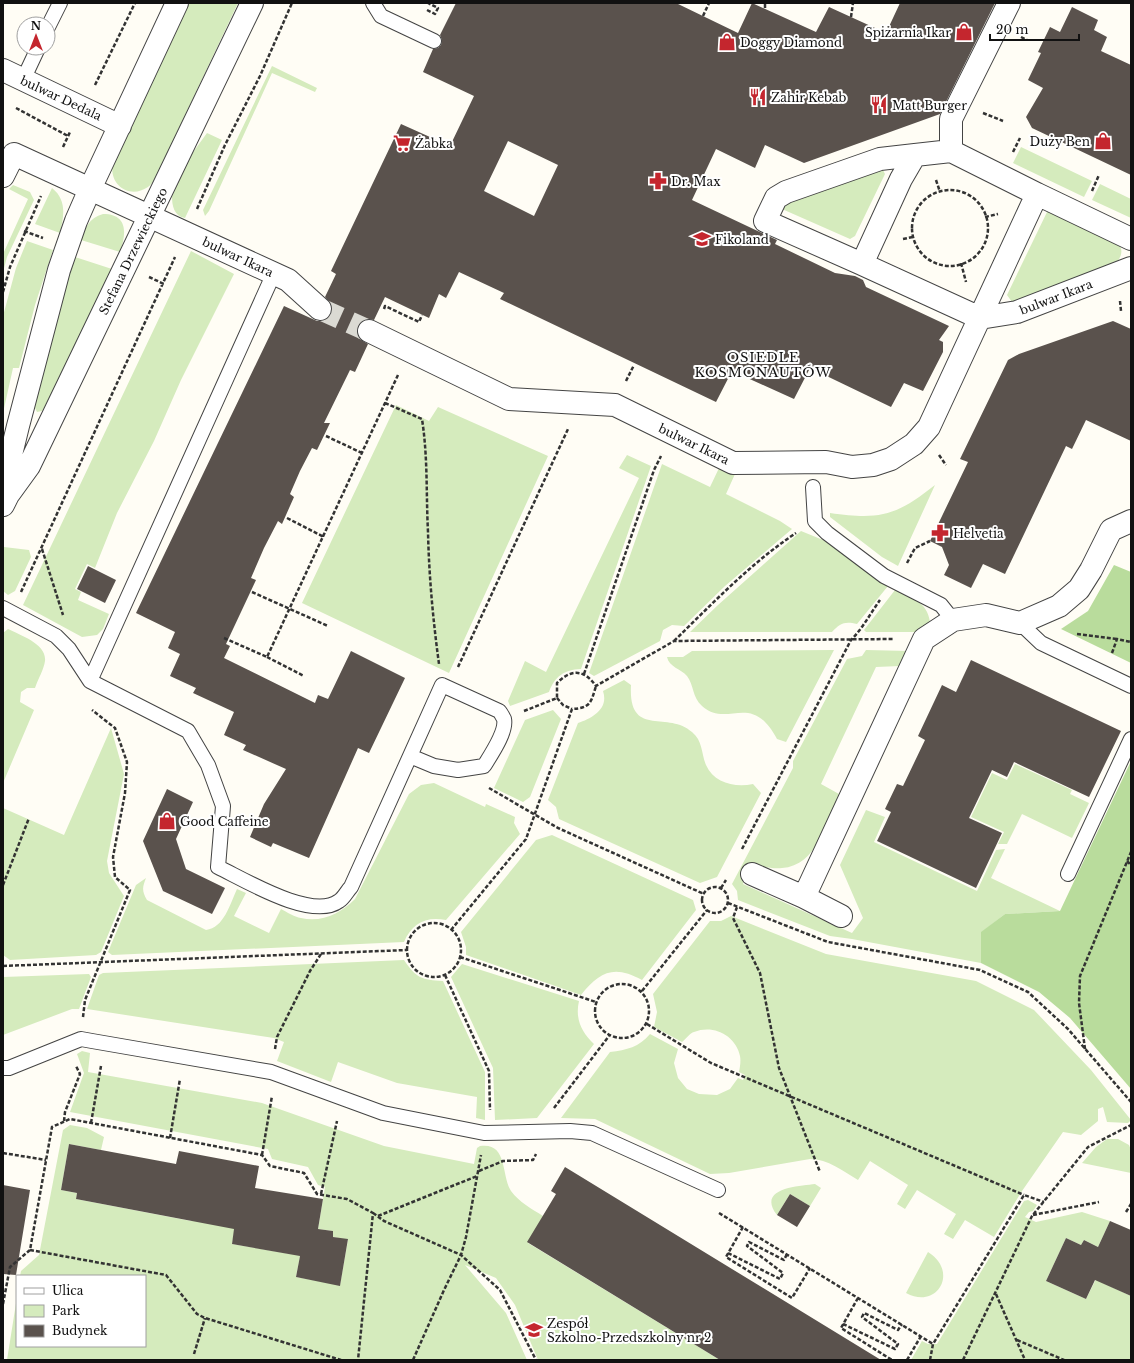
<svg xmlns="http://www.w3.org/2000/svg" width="1134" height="1363" font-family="'Libre Baskerville',serif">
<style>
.green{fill:#d5ebbd}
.forest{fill:#b9dc9c}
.building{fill:#5a524d;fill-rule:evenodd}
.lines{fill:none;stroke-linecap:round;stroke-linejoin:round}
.minor-tunnel{stroke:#dbdad3;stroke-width:22;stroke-dasharray:22 11;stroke-linecap:butt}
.service-casing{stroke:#444;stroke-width:16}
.minor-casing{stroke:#444;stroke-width:24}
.path{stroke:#333;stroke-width:2.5;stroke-dasharray:4 2;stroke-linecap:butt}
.service{stroke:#fff;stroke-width:14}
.minor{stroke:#fff;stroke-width:22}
.labels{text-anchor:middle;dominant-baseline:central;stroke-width:4;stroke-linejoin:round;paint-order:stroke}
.poi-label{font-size:12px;fill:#111;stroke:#fff;text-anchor:start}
.street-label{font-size:12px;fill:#111;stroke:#fff}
.neighbourhood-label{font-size:13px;letter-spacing:1px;fill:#111;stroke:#fff}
</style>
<rect width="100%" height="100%" fill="#fffdf5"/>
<path class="green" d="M189 3H238L161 166C157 172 154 183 148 187 129 200 108 184 113 163Z
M272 66 317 88 315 92 272 73 209 211 205 216 203 210Z
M207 133 222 140 185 218C174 216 172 206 172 196L191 155Z
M1021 147 1092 181 1084 197 1013 163Z
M882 168 885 174 855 236 850 239 782 209 784 202Z
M1100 184 1131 199V218L1092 200Z
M13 185 30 192 34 200 7 257 3 272V254L28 199 9 189Z
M52 188C67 200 64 216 60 233L35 224Z
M1048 210 1118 242C1123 250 1122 254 1118 261L1012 302 1007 295Z
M103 214C129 214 126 235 120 252L81 240C85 228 89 218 103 214Z
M27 241 53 250 35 305 19 368H13L3 413V316L16 268Z
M191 251 234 274 181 380 154 441 117 513 95 568 87 564 75 589 81 592 78 600 109 614 103 629 97 635 82 637 23 605Z
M75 257 112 269 44 408 42 411 37 412 34 406 67 279Z
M396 405 429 421 438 407 548 456 449 673 302 603Z
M627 455 651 466 581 669C564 670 555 676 549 692L510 706 508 701 525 661 546 672 639 478 619 468Z
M662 464 710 487 720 466 735 474 726 494 780 521 792 529 725 586 684 626 672 625 663 630 660 641 594 676 589 673Z
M935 485 898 566 882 557 830 517V513C880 520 896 516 935 485Z
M801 531 828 542 888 586 857 624C845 621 840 623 832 632H690L718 605Z
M4 547 29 550 31 557 15 591 8 595 3 591Z
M895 590C912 599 927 601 930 622L919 632H866L864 630Z
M8 629C20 635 47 644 45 661 44 669 38 679 35 688H27L21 692 20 702 34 710 3 783V633Z
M834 650 786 742 777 739C751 690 728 729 702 706 692 697 694 685 687 676 681 669 669 667 667 657H683L692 651Z
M866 650 909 651 900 666 876 667 821 784 839 794C827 821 817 866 782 868 772 869 760 866 751 865L743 884 852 933 863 918 840 865 866 810 885 817 874 842 977 891 996 850 1005 849 991 878 1060 911 1005 914 982 932 981 963 852 939 830 936 738 900 737 891 732 884 793 768V761L847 659 862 656Z
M624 680 631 685C628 739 668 710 692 732 703 741 701 753 706 765 714 783 735 788 753 784L761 793 717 877 700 883 559 819 556 807 548 800 578 723C592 718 609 709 603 691Z
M553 710 561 719 530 797 523 802 494 788 525 720Z
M111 728 124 774 107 861 109 873 124 896 101 952 96 955 10 960 3 955V808L64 835Z
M1015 764 1072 790 1070 794 1089 803 1072 838 1022 814 1007 844H998L1004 832 971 817 992 773 1007 780Z
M434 783 485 807 486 804 515 817 514 823 520 834 446 920C426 916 412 923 404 942L112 955 108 952 136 885 146 878C143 886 141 890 147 900L206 930C224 928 230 904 237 889L246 893 234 916 269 933 281 909C287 912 294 917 301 918 322 923 341 913 355 899L409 794 421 785Z
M552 835 693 900 696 910 642 980C614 964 599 972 581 995L466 955V947L461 932 536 840Z
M731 916 826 954 976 981 1034 1010 1091 1070 1131 1120 1128 1123 1107 1122 1103 1107 1098 1109V1121L1081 1135 1063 1132 1022 1191 994 1237 965 1220 953 1239 944 1234 956 1214 917 1190 905 1209 897 1204 908 1185 870 1161 858 1180C843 1171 828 1159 810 1159L729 1173 710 1174 595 1119 561 1118 610 1052C627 1050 639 1047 650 1034L678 1049 674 1063 678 1078 687 1089 699 1094 717 1095 730 1089 738 1078 743 1080 745 1075 739 1072C740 1067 741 1061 740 1056 736 1036 714 1024 694 1032 690 1033 686 1039 682 1042L654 1027 657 1012 653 994 710 921H721Z
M404 960C416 978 422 980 443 981L485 1072V1120L476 1118 477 1097 397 1083 338 1062 331 1082 277 1061 284 1042 274 1038 87 1009 99 975 103 973Z
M462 964 579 1001C575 1018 581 1032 594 1044L537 1118 495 1120 493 1068 451 977Z
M89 974 91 977 79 1009H72L3 1035V977Z
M82 1051 90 1053 88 1072 262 1103 384 1146 474 1164 477 1148 480 1146C508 1142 501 1175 511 1191 519 1202 532 1209 543 1216L528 1243 720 1360H538L515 1305 496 1278 465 1265 506 1313 527 1360H7L17 1297V1346H145V1276H20L21 1271 39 1255 63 1130 70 1125 87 1128 104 1137 101 1150 69 1144 61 1190 77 1193 76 1199 191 1221 237 1217 232 1244 291 1254 301 1251 296 1277 340 1285 348 1240 333 1237V1231L318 1229 325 1187 318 1185 308 1167 272 1159 268 1149 70 1112 84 1073 77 1054Z
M1107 1139H1118L1129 1145 1131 1150V1173L1082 1163 1096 1147Z
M815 1184 821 1188 810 1206 790 1194 777 1215C756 1188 799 1186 815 1184Z
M1028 1200 1037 1205 1033 1211 1029 1212 1025 1217 1036 1222 1082 1212 1110 1221 1098 1247 1084 1240 1081 1245 1066 1238 1046 1281 1086 1299 1098 1275 1103 1283 1131 1296V1360H911L922 1341 928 1344H937L1024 1201Z
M928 1252C959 1271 938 1310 906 1293Z"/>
<path class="forest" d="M1114 565 1131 572V663L1061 629 1088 611Z
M1131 761V1089L1070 1018 1039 992 981 963V932L1005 914 1060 911Z"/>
<path class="building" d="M456 3H676L738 33 752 3 816 32 829 7 886 33 900 3H995L940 114 804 163 765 145 755 168 716 149 692 200 777 240 775 244 835 273 855 276 863 280 866 287 949 326 939 340 943 342V352L923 391 904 383 891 407 810 368 794 399 732 371 716 402 500 299 504 293 459 272 446 298 439 294 429 318 385 297 374 320 368 319 362 320 358 326 357 332 358 338 368 344 355 372 350 370 324 423H330L317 450 312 448 300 471 290 494 294 497 282 524 278 521 264 548 251 578 256 580 226 644 230 646 224 658 315 703 318 695 328 699 351 651 405 678 369 753 358 748 309 858 273 843 271 847 250 837 264 804 286 769 243 750 246 745 224 735 234 712 193 693 196 688 170 676 180 654 168 648 175 632 136 613 284 306 317 321H323L329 317 332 312V306L325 297 336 274 331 271 401 124 450 146 474 96 423 72 433 49 438 48 441 45 442 40 440 35ZM508 141 558 165 534 216 484 191Z
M1072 7 1098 20 1094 30 1107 37 1101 51 1131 65V175L1032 128 1026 117 1043 88 1028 80 1041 53 1038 52 1050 27 1060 32Z
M1113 321 1131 329V441L1086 420 1072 449 1066 446 1005 574 983 564 971 588 944 575 949 565 942 547 930 541 968 462 960 459 1008 360 1019 354Z
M88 566 116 580 105 603 77 589Z
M971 660 1121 731 1089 797 1014 762 1007 777 992 770 969 818 1002 833 976 888 877 841 891 812 885 809 897 784 903 786 925 740 918 736 942 685 956 692Z
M167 789 193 802 176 839 186 869 225 888 212 914 163 891 143 841Z
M69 1144 176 1164 179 1151 259 1166 255 1188 323 1199 318 1229 333 1231V1237L348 1239 340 1286 296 1277 300 1256 232 1244 234 1229 76 1199 77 1193 61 1190Z
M565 1167 881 1360H720L527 1242 556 1194 551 1191Z
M3 1185 30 1190 16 1275 3 1274Z
M790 1194 810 1206 797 1227 777 1215Z
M1110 1221 1131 1230V1296L1095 1280 1086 1299 1046 1281 1066 1238 1081 1245 1084 1240 1098 1247Z"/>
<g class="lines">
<path class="minor-tunnel" d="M320 309 369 331"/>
<g class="service-casing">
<path id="service" d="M373 3 381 16 434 41
M48 27 60 3
M23 80 38 48
M813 487 815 521 827 533 884 576 941 605 953 620
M3 608 56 636 69 649 90 681 188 731 208 765 223 806 218 867C245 880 312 921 339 901 344 898 347 891 351 887L442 685 499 711C501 713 503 717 504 719 507 732 490 756 484 766L458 770 434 766 410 756
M1020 623 1041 643 1131 686
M90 681 274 273
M1068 874 1131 739
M3 1068H9L81 1039 92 1041 271 1072 383 1113 484 1133 570 1131 592 1133 718 1190"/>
</g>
<g class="minor-casing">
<path id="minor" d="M3 70 120 126
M951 151V119L1009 3
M3 176 14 154 288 280 320 309
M1037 194 1131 239
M862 264 765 221 776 198 786 192 880 159 915 155
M369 331 509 399 615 405 733 463 826 462 852 467 873 465 891 459 914 444 929 427 1037 194 951 151 915 155 901 179 862 264 980 318 1017 312 1131 268
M8 495 9 463 18 426 59 270 76 221 90 189 177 3
M3 505 8 495 29 466 252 3
M752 874 804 897 924 639 953 620 986 615 1020 623 1059 606 1079 589 1091 570 1111 530 1131 521
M804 897 841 916"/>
</g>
<path class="path" d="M765 8V3
M427 10 435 14 438 8 428 3
M703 16 709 3
M851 17 853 3
M1021 37 1027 40
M95 85 135 3
M16 108 68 136
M983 113 1003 121
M63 147 70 132
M1013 152 1020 138
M936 180 940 192
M912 228a38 38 0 1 1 76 0a38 38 0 1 1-76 0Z
M1092 191 1099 175
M197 209 225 145 260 76 292 3
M985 217 998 214
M24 231 43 238
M903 239 913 237
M961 263 966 282
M149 277 164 284
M3 292 10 267 41 196
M1120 301 1121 311
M384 309 385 306 419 322 422 315
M626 381 634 365
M385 403 422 419C428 458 426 494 428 532 429 576 433 620 439 664
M326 436 362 453
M939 455 946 465
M287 518 324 537
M42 549 63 615
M907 563 915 548 930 541
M21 592 175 257
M252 592 328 626
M1077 634 1117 639
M224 638 267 657 398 375
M674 641C713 603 751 563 796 533
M1112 653 1117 639 1131 642
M267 657 304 676
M458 667 568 429
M584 674 654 470 661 456
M557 698 563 705 572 709
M524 711 557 698V683C571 669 584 669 596 686L674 641 893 639
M489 788 558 828 704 894
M742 849 851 640C863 628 870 614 880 600
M1127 861 1131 865
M3 885 29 818
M702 900a13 13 0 1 1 26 0a13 13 0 1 1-26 0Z
M721 888 726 880
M728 903 828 942 980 970 1028 992 1068 1029 1131 1102
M737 907 733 918 760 973 779 1068 820 1172
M407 950a27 27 0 1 1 54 0a27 27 0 1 1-54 0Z
M451 930 526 839 572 709C591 708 591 702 596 686
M460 957 596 1002
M3 966 407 950
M445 975 489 1071 490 1110
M595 1011a27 27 0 1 1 54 0a27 27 0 1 1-54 0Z
M642 991 707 910
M83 1017 85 1000 130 890 115 877 113 857 125 793 127 762 115 728 92 710
M647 1024 711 1063 1024 1195
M275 1049 277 1037 310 971 321 954
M1085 1049 1079 1003 1080 976 1131 852
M554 1108 609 1036
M64 1121 65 1112 80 1074 76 1066
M91 1123 101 1066
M170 1138 180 1079
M3 1153 46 1160
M262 1155 272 1096
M479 1171 503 1161 533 1160 536 1154
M321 1194 337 1121
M1126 1212 1131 1204
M373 1213 384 1221 461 1255 500 1290 536 1360
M719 1213 933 1344
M1033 1215 1099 1202
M378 1216 477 1176
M743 1227 726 1257 792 1298 810 1268
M30 1250 166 1275 197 1314 205 1318 341 1360
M728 1253 780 1279 783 1273 747 1246 749 1242 784 1260 787 1254
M996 1294 1025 1360
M858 1298 841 1328 892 1360
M3 1304 10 1267 30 1250 52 1127 70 1119 262 1155 270 1166 304 1173 317 1194 347 1199 373 1213 358 1360
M843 1324 895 1349 898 1344 862 1317 864 1313 898 1330 902 1324
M1017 1340 1064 1360
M194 1354 205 1318
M413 1360 444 1290 461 1255 466 1237 481 1155
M907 1360 921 1336
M930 1360 933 1344 1024 1195 1044 1202
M963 1360 1032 1216 1088 1147 1131 1125"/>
<use href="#service" class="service"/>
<use href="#minor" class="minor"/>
</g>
<defs>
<g id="shop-bare" transform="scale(1.38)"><path d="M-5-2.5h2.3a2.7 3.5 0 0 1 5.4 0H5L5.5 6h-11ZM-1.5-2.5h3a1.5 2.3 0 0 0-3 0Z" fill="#c4262e" stroke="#fff" stroke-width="2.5" paint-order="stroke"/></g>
<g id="restaurant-bare" transform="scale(1.38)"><path d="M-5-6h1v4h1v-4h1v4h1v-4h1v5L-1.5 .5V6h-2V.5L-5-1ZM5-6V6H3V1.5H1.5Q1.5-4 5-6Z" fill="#c4262e" stroke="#fff" stroke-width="2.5" paint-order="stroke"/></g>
<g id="supermarket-bare" transform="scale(1.38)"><path d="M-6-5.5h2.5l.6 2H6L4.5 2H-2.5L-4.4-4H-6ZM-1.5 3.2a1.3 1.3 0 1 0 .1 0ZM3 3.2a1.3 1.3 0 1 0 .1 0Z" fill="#c4262e" stroke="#fff" stroke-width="2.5" paint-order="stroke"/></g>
<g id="pharmacy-bare" transform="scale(1.38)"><path d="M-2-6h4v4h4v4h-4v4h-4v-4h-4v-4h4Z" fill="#c4262e" stroke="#fff" stroke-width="2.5" paint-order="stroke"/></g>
<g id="school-bare" transform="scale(1.38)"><path d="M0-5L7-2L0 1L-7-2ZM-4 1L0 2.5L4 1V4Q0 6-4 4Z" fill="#c4262e" stroke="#fff" stroke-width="2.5" paint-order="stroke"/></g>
</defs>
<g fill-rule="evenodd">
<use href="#shop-bare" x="964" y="32"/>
<use href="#shop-bare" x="727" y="42"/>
<use href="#restaurant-bare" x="758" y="97"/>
<use href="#restaurant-bare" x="879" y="105"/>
<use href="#shop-bare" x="1103" y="141"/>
<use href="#supermarket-bare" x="402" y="143"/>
<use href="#pharmacy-bare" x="658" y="181"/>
<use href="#school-bare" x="702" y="239"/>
<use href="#pharmacy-bare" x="940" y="533"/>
<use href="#shop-bare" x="167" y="821"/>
<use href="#school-bare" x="534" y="1330"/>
</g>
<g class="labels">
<g class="poi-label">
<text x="951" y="32" text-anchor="end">Spiżarnia Ikar</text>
<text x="740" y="42">Doggy Diamond</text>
<text x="771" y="97">Zahir Kebab</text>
<text x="892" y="105">Matt Burger</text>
<text x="1090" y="141" text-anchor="end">Duży Ben</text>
<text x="415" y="143">Żabka</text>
<text x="671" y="181">Dr. Max</text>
<text x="715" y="239">Fikoland</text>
<text x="953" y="533">Helvetia</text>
<text x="180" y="821">Good Caffeine</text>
<text x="547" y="1323">Zespół<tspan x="547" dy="14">Szkolno-Przedszkolny nr 2</tspan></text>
</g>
<g class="street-label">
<text transform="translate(61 98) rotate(25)">bulwar Dedala</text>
<text transform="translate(133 251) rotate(-64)">Stefana Drzewieckiego</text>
<text transform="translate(238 257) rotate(25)">bulwar Ikara</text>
<text transform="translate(1056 297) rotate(-21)">bulwar Ikara</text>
<text transform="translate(694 444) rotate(26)">bulwar Ikara</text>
</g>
<g class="neighbourhood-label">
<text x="763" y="357">OSIEDLE<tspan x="763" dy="15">KOSMONAUTÓW</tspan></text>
</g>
</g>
<rect width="1134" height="1363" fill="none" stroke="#111111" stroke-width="8"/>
<rect x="16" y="1275" width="130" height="72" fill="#ffffff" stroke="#a0a0a0"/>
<rect x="24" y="1288" width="20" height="6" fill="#ffffff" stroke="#a0a0a0"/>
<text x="52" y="1295" font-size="12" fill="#111111">Ulica</text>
<rect x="24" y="1305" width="20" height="12" fill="#d5ebbd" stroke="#a0a0a0"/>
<text x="52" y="1315" font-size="12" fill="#111111">Park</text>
<rect x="24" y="1325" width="20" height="12" fill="#5a524d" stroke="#a0a0a0"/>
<text x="52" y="1335" font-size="12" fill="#111111">Budynek</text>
<g transform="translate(36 36)"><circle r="19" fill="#ffffff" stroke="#a0a0a0"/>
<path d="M0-3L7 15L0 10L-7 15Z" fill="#c4262e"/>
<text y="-6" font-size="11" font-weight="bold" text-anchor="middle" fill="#111111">N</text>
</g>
<path d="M990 34v6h89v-6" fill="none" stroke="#111111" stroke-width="2"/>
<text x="996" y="34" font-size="12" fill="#111111" stroke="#ffffff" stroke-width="3" paint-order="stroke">20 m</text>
</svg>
